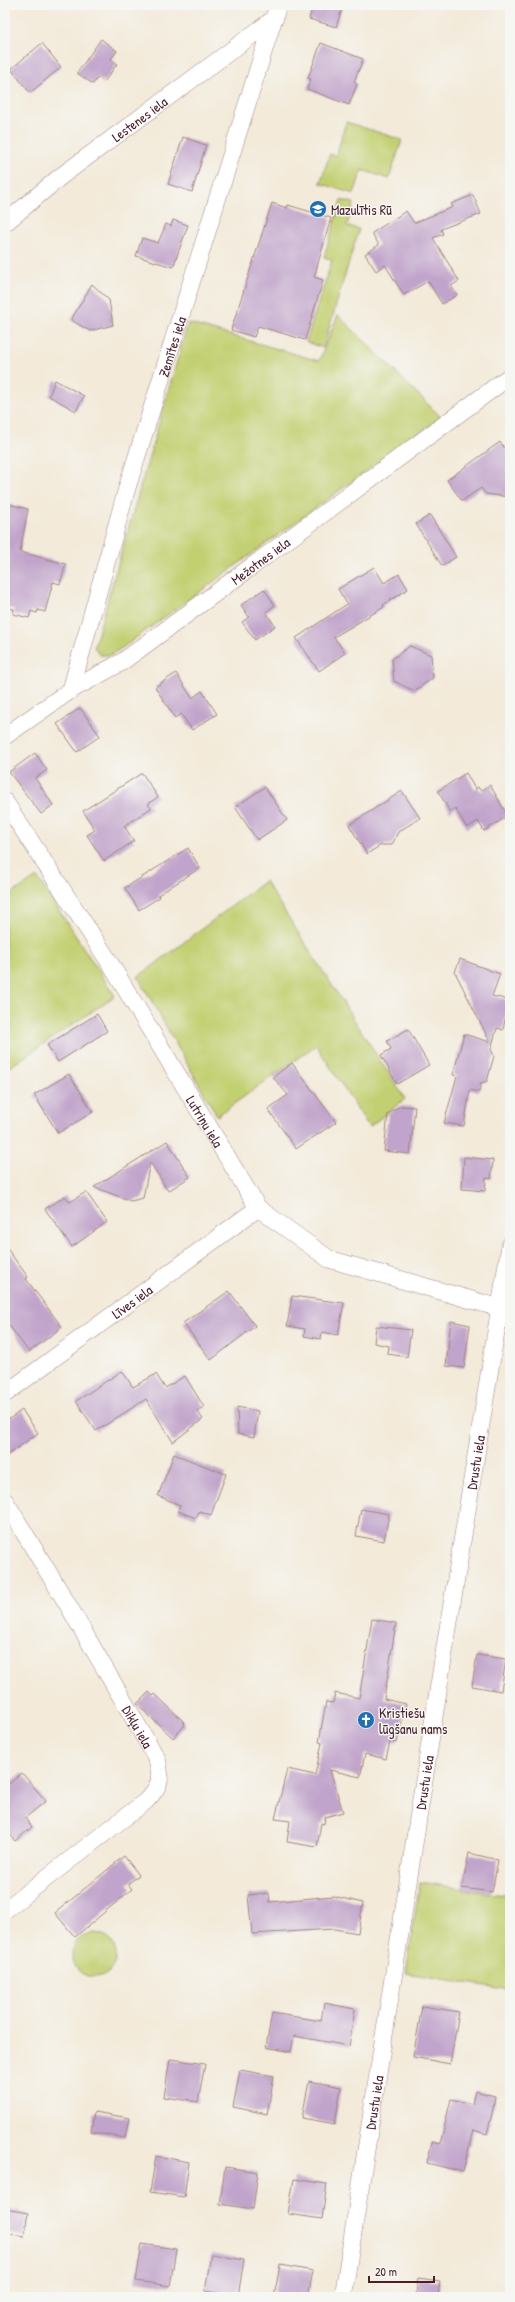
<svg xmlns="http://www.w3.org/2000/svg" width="515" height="2302" font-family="'Patrick Hand',sans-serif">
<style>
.green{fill:#c3d072;stroke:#86784e}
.building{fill:#c1a4cb}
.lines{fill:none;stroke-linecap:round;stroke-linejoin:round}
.minor-casing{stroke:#9e8482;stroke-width:18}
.minor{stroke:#fff;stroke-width:17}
.labels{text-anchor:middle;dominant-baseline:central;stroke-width:3;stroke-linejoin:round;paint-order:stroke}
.street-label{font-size:14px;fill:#4a1f2b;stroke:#f6f6f2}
.poi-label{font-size:14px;fill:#4a1f2b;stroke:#f6f6f2;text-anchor:start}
</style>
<rect width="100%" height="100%" fill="#f6f6f2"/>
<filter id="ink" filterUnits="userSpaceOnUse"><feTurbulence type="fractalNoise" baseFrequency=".025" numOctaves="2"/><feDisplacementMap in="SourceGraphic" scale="8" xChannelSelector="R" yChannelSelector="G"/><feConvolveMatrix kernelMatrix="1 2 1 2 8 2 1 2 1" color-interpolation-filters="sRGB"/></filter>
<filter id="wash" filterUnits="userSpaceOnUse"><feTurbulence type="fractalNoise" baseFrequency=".012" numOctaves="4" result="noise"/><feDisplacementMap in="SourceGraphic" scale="16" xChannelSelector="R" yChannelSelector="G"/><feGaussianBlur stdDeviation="0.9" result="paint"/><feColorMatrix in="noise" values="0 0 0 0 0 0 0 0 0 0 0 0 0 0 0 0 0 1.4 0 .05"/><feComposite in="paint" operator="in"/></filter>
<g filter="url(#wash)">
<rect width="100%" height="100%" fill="#f3ead9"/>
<path class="green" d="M346 122 402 140 389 179 362 170 354 194 320 183 330 154 336 156Z
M341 200 354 203 347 226 359 229 323 348 306 342 332 260 324 257Z
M338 315 441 417 122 648 110 655H100L94 647 188 323 319 361Z
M37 877 115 996 5 1070V898Z
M265 881 405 1099 369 1127 316 1045 217 1116 138 977Z
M420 1882 510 1896V1990L406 1973Z
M72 1955a22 22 0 1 1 44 0a22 22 0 1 1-44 0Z"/>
<g id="blocks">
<path class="building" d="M313 5H328L342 9 336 27 309 19Z
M101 39 117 51 111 59 117 64 104 82 98 77 93 84 77 73Z
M42 43 61 67 30 93 11 69Z
M321 43 363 59 354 82 357 84 349 105 307 89 311 79 308 78Z
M183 137 206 145 192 192 168 184Z
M473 195 481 214 441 229 443 234 433 238 459 281 451 286 457 295 442 304 428 281 404 295 385 265 376 271 365 254 379 245 372 233 406 211 414 223 453 207 451 204Z
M272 203 287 208 288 205 331 218 314 277 323 280 305 340 258 326 254 337 231 330Z
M173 220 188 225 173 267 136 256 142 238 158 243 166 224 171 226Z
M92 284 109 300 113 325 90 331 71 320Z
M55 380 84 396 76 411 49 396Z
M500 442 510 456V497L486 494 481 488 462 501 447 480Z
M5 503 28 509 20 552 66 564 60 584 53 582 45 612 38 610 37 613 31 611 29 618 13 614 14 609 5 608Z
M430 515 456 557 442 566 416 524Z
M374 567 384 583 399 574 408 589 383 605 384 607 334 637 345 653 319 671 296 638 347 604 338 589Z
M264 589 275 605 266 612 275 626 255 640 242 622 249 617 241 605Z
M410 646 431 655 433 678 414 691 394 681 392 659Z
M176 673 192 698 202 691 217 714 192 730 181 714 175 718 155 687Z
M80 708 100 736 77 752 57 724Z
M35 753 47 770 35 778 53 805 41 814 9 772Z
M142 773 158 797 148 804 151 808 124 826 134 841 104 861 87 835 95 830 83 811Z
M466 773 475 789 478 787 481 791 490 785 508 816 484 831 478 821 467 828 455 808 450 812 438 791Z
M265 787 287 820 257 840 235 807Z
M402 791 420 818 398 832 392 845H381L367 854 349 825Z
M188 848 200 868 158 895 160 897 139 910 125 888Z
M460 959 500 974 492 996 509 1000 503 1030 497 1028 491 1049 494 1056 487 1081 481 1083 479 1092 470 1090 464 1126 444 1123 457 1076 453 1075 464 1034 490 1042 455 972Z
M97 1014 107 1031 58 1062 47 1045Z
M408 1029 429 1065 397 1084 381 1055 391 1049 387 1041Z
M292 1063 336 1122 296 1149 268 1109 288 1095 273 1077Z
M69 1074 93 1112 58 1133 34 1095Z
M400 1106 415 1107 410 1154 384 1151 388 1114Z
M167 1141 190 1177 168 1191 150 1162 143 1198 131 1201 94 1187Z
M464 1157 493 1160 491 1179 486 1178 485 1191 462 1189Z
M86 1192 107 1222 72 1247 45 1209 65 1196 70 1202Z
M5 1246 28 1277 26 1279 62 1327 29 1352 5 1320Z
M229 1291 255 1326 211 1360 183 1323Z
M292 1296 344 1303 338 1335 322 1332 321 1339 304 1336 305 1329 287 1326Z
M451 1321 470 1325 464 1368 446 1366Z
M376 1326 411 1330 407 1357 388 1354 389 1346 374 1343Z
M122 1371 133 1387 156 1374 165 1388 185 1376 204 1407 197 1411 203 1419 173 1442 146 1399 96 1431 76 1401Z
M237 1407 258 1411 254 1437 238 1434Z
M22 1410 38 1433 5 1457V1422Z
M174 1454 226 1474 211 1515 199 1511 196 1518 178 1511 180 1505 158 1496Z
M361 1509 389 1514 384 1541 356 1536Z
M372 1619 396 1623 384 1699 406 1704 397 1743 390 1742 386 1759 365 1754 360 1777 330 1770 343 1812 325 1817 324 1824 321 1823 317 1847 287 1842 290 1821 275 1819 287 1769 315 1775 322 1743 319 1742 326 1702 333 1703 335 1693 359 1698Z
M477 1655 506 1659 501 1691 472 1686Z
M149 1692 153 1696 155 1694 183 1721 185 1725 173 1738 137 1704Z
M22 1773 46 1801 25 1818 32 1827 15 1841 5 1829V1787Z
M469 1853 498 1860 492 1892 462 1888Z
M124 1856 139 1875 128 1884 132 1889 75 1937 55 1913Z
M269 1893 270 1902 333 1896 363 1903 358 1933 334 1929 252 1934 248 1895Z
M324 2003 355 2009 349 2046 294 2036 291 2052 266 2047 272 2013 321 2021Z
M422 2006 459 2012 450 2064 413 2057Z
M170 2059 205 2064 198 2102 164 2097Z
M240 2070 274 2076 267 2114 233 2107Z
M309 2081 341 2087 335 2124 302 2118Z
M475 2091 495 2096 493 2109 487 2134 473 2130 463 2172 427 2163 432 2142 440 2144 451 2099 472 2104Z
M94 2112 129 2118 125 2138 91 2132Z
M156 2156 189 2162 184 2197 150 2192Z
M225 2167 258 2172 253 2209 220 2204Z
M294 2179 327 2184 322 2219 288 2214Z
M5 2209 28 2213 24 2236 5 2233Z
M142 2244 176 2249 170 2286 136 2281Z
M211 2254 244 2260 238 2296 205 2291Z
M280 2265 313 2271 308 2297H274Z
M418 2278 440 2281 438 2297H416Z"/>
</g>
</g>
<g filter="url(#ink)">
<use href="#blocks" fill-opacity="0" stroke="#9e8482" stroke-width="1"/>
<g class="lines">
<g class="minor-casing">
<g id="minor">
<path id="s1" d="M5 223 60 177 275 18"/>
<path id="s2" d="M71 690 127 488 278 5"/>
<path id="s3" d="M5 736 71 690 122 662 510 376"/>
<path id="s4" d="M5 802 108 960 258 1208 329 1259 510 1311"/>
<path id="s5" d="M5 1394 258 1208"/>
<path id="s6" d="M5 1501 68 1605 157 1759C162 1779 161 1785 146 1801L5 1910"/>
<path id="s7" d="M343 2297 444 1653 510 1245"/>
</g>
</g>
<use href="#minor" class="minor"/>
</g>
</g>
<defs>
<g id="school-disc" transform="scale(0.9)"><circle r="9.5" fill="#1f6fb2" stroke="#f6f6f2"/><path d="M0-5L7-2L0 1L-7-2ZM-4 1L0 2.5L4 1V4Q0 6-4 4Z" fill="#fff"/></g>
<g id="church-disc" transform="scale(0.9)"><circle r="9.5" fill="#1f6fb2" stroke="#f6f6f2"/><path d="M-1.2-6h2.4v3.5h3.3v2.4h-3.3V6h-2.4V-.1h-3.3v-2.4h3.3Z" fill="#fff"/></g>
</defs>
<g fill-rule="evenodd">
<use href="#school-disc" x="318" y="209"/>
<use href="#church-disc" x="366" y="1720"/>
</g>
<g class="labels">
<g class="street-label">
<text stroke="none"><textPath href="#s1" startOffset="170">Lestenes iela</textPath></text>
<text stroke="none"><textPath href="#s2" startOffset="358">Zemītes iela</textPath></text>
<text stroke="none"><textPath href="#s3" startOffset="310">Mežotnes iela</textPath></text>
<text stroke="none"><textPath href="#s4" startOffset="377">Lutriņu iela</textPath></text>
<text stroke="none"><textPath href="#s5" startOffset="157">Līves iela</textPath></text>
<text stroke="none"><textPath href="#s7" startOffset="845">Drustu iela</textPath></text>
<text stroke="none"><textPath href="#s6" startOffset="262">Dikļu iela</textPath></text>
<text stroke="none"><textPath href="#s7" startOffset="521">Drustu iela</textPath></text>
<text stroke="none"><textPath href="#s7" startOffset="197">Drustu iela</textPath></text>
</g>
<g class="poi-label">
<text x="331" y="209">Mazulītis Rū</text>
<text x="379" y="1712">Kristiešu<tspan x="379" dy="16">lūgšanu nams</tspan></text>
</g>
</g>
<rect width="515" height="2302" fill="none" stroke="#f6f6f2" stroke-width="20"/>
<path d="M369 2276v6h65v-6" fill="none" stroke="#4a1f2b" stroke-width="2"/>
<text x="375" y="2276" font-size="12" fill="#4a1f2b" stroke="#f6f6f2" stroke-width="3" paint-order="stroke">20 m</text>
</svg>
